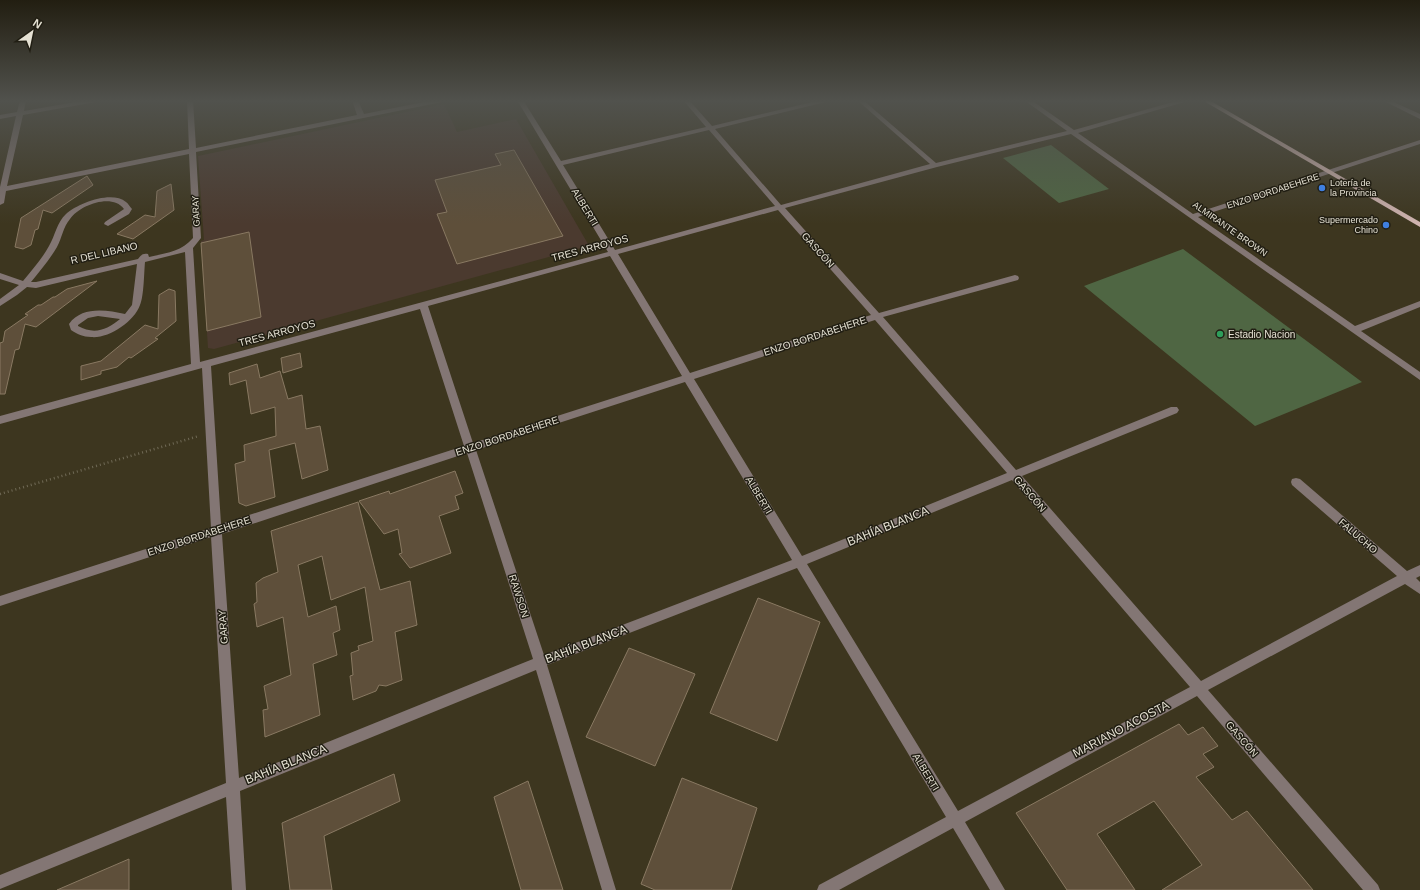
<svg xmlns="http://www.w3.org/2000/svg" width="1420" height="890" font-family="Helvetica,sans-serif">
<style>
.industrial{fill:#4b3a2f}
.green{fill:#4f6643}
.building{fill:#5e4f3a;stroke:#897962}
.lines{fill:none;stroke-linecap:round;stroke-linejoin:round}
.path{stroke:#706a56;stroke-width:2.5;stroke-dasharray:1 3;stroke-linecap:butt}
.minor{fill:#837674;fill-rule:evenodd}
.major{fill:#d0b4b0;fill-rule:evenodd}
.shop-dot{fill:#3f7fe0;stroke:#211e13;stroke-width:1.5}
.leisure-dot{fill:#2e9e5b;stroke:#211e13;stroke-width:1.5}
.labels{text-anchor:middle;dominant-baseline:central;stroke-width:3;stroke-linejoin:round;paint-order:stroke}
.far-poi-label{font-size:9px;fill:#e5e1d3;stroke:#211e13;text-anchor:start}
.far-street-label{font-size:9px;fill:#e5e1d3;stroke:#211e13}
.street-label{font-size:10px;fill:#e5e1d3;stroke:#211e13}
.poi-label{font-size:10px;fill:#e5e1d3;stroke:#211e13;text-anchor:start}
.near-street-label{font-size:12px;fill:#e5e1d3;stroke:#211e13}
</style>
<rect width="100%" height="100%" fill="#3d361f"/>
<path class="industrial" d="M444 104 457 132 516 119 588 244 585 247 214 349 208 348 201 241 204 240 198 156Z"/>
<path class="green" d="M1051 145 1109 189 1059 203 1003 158Z
M1183 249 1362 382 1255 426 1084 286Z"/>
<path class="building" d="M514 150 563 236 457 264 437 214 447 212 435 180 501 165 495 154Z
M87 176 93 185 52 213 43 210 38 229 35 230 31 245 23 249 15 247 21 218Z
M171 184 174 210 133 239 117 234 145 215 155 217 157 191Z
M249 232 261 317 207 331 201 243Z
M97 281 36 327 25 324 19 349 15 350 5 394H0V343L3 342 5 331 28 315 25 314 38 305H41L53 297H55L67 289Z
M169 289 175 291 176 321 155 338 158 339 131 358 129 357 117 367 101 371V374L81 380V366L101 361 145 325 158 329 159 295Z
M300 353 302 367 283 373 281 358Z
M257 364 260 378 280 371 288 399 302 395 306 429 320 426 328 470 302 479 295 443 269 450 275 497 246 506 239 503 235 464 245 461 244 445 276 436 275 407 251 414 246 380 230 385 229 373Z
M455 471 463 493 455 496 459 509 439 516 451 553 410 568 399 554 402 553 398 529 384 534 359 501 389 491 390 494Z
M358 502 380 590 410 581 417 625 395 632 402 680 386 686 379 685 376 691 353 700 350 676 353 675 351 653 359 650 358 646 373 641 365 587 331 600 322 556 298 565 308 617 336 606 340 630 333 633 337 655 313 664 320 715 265 737 263 710 268 709 264 686 291 675 283 617 257 627 254 604 257 602 256 583 263 578 278 572 271 531Z
M758 598 820 622 777 741 710 713Z
M629 648 695 674 655 766 586 737Z
M1179 724 1188 735 1203 727 1218 746 1203 754 1214 767 1196 777 1232 820 1247 811 1313 890H1162L1202 865 1154 801 1097 834 1135 890H1067L1016 813Z
M394 774 400 801 324 836 332 890H290L282 823Z
M682 778 757 808 731 890H655L641 884Z
M528 781 563 890H521L494 797Z
M129 859V890H57Z"/>
<g class="lines">
<path class="path" d="M0 494 199 436"/>
<path class="minor" d="M20 100H26L24 111 87 100H99L96 102 23 115 7 186 189 149 187 100H193L196 148 357 115 352 100H358L364 114 434 100H445L442 102 196 152 201 238 193 248 200 362 608 252 517 100H523L561 161 706 127 683 100H689L712 126 821 100H831L830 101 715 129 781 205 930 164 857 100H863L936 163 1067 131 1024 100H1031L1074 130 1180 100H1189L1188 101 1078 133 1193 214 1420 140V144L1198 217 1355 326 1420 301V307L1361 331 1420 372V380L1071 134 937 167 785 208 879 313 1015 275 1018 276 1019 278 1018 280 883 317 1016 470 1171 407H1177L1179 410 1177 413 1022 476 1201 681 1397 576 1292 485 1291 482 1292 479 1296 478 1300 479 1407 571 1420 565V576L1416 578 1420 582V594L1405 584 1208 690 1378 885 1380 890H1363L1197 696 965 822 1005 890H990L953 828 839 890H817L819 885 946 817 797 568 547 665 616 890H602L536 670 240 791 246 890H232L226 797 0 889V875L226 783 211 537 0 606V596L211 528 202 368 0 424V416L191 364 185 252 145 262C144 273 144 296 140 305 134 322 108 339 91 337 83 337 77 334 71 330L69 324C82 306 106 310 125 314L132 305 137 264 36 288 27 287 17 295 0 306V299L19 285 0 279V273L23 281C32 270 42 259 49 246 55 236 57 222 66 214 78 203 112 190 126 202 128 203 130 207 132 209L129 214 108 226 104 224 105 222 124 209C112 193 80 205 70 219 63 227 62 238 57 247 50 259 40 271 31 282H36L138 259C141 255 143 253 148 254L149 257C166 253 181 252 193 238L189 154 6 191 4 203 0 205V187L16 116 0 119V115L17 112ZM709 130 775 206 615 250 563 165ZM778 210 871 315 690 373 618 254ZM610 256 682 376 473 443 428 306ZM420 309 464 446 221 524 211 366ZM98 316 120 319C107 330 94 335 78 326V325L88 318ZM875 320 1007 473 802 556 694 379ZM685 382 792 560 544 655 476 450ZM467 453 533 659 239 778 222 534ZM1012 480 1190 687 958 811 807 564Z
M1382 100H1389L1420 114V119Z"/>
<path class="major" d="M1202 100H1209L1420 222V227Z"/>
</g>
<linearGradient id="sky" x2="0" y2="1"><stop stop-color="#221e11"/><stop offset="0.45" stop-color="#51524d"/><stop offset="1" stop-color="#51524d" stop-opacity="0"/></linearGradient>
<rect width="1420" height="224" fill="url(#sky)"/>
<g class="shop-dot">
<circle cx="1322" cy="188" r="4"/>
<circle cx="1386" cy="225" r="4"/>
</g>
<circle class="leisure-dot" cx="1220" cy="334" r="4"/>
<g class="labels">
<g class="far-poi-label">
<text x="1330" y="183">Lotería de<tspan x="1330" dy="10">la Provincia</tspan></text>
<text x="1378" y="220" text-anchor="end">Supermercado<tspan x="1378" dy="10">Chino</tspan></text>
</g>
<g class="far-street-label">
<text transform="translate(1273 191) rotate(-18)">ENZO BORDABEHERE</text>
<text transform="translate(196 211) rotate(-93)">GARAY</text>
<text transform="translate(1230 229) rotate(35)">ALMIRANTE BROWN</text>
</g>
<g class="street-label">
<text transform="translate(585 207) rotate(59)">ALBERTI</text>
<text transform="translate(590 248) rotate(-15)">TRES ARROYOS</text>
<text transform="translate(818 250) rotate(48)">GASCÓN</text>
<text transform="translate(104 253) rotate(-13)">R DEL LIBANO</text>
<text transform="translate(277 333) rotate(-15)">TRES ARROYOS</text>
<text transform="translate(815 336) rotate(-18)">ENZO BORDABEHERE</text>
<text transform="translate(507 436) rotate(-18)">ENZO BORDABEHERE</text>
<text transform="translate(1030 494) rotate(49)">GASCÓN</text>
<text transform="translate(759 495) rotate(59)">ALBERTI</text>
<text transform="translate(199 536) rotate(-18)">ENZO BORDABEHERE</text>
<text transform="translate(1358 536) rotate(41)">FALUCHO</text>
<text transform="translate(519 596) rotate(72)">RAWSON</text>
<text transform="translate(223 627) rotate(-94)">GARAY</text>
<text transform="translate(1242 739) rotate(49)">GASCÓN</text>
<text transform="translate(926 772) rotate(59)">ALBERTI</text>
</g>
<g class="poi-label">
<text x="1228" y="334">Estadio Nacion</text>
</g>
<g class="near-street-label">
<text transform="translate(888 526) rotate(-22)">BAHÍA BLANCA</text>
<text transform="translate(586 644) rotate(-21)">BAHÍA BLANCA</text>
<text transform="translate(1121 729) rotate(-28)">MARIANO ACOSTA</text>
<text transform="translate(286 764) rotate(-22)">BAHÍA BLANCA</text>
</g>
</g>
<g transform="translate(32 32) rotate(33)" stroke="#211e13" stroke-width="3" paint-order="stroke">
<path d="M0-3L7 15L0 10L-7 15Z" fill="#e5e1d3"/>
<text y="-6" font-size="11" font-weight="bold" text-anchor="middle" fill="#e5e1d3">N</text>
</g>
</svg>
